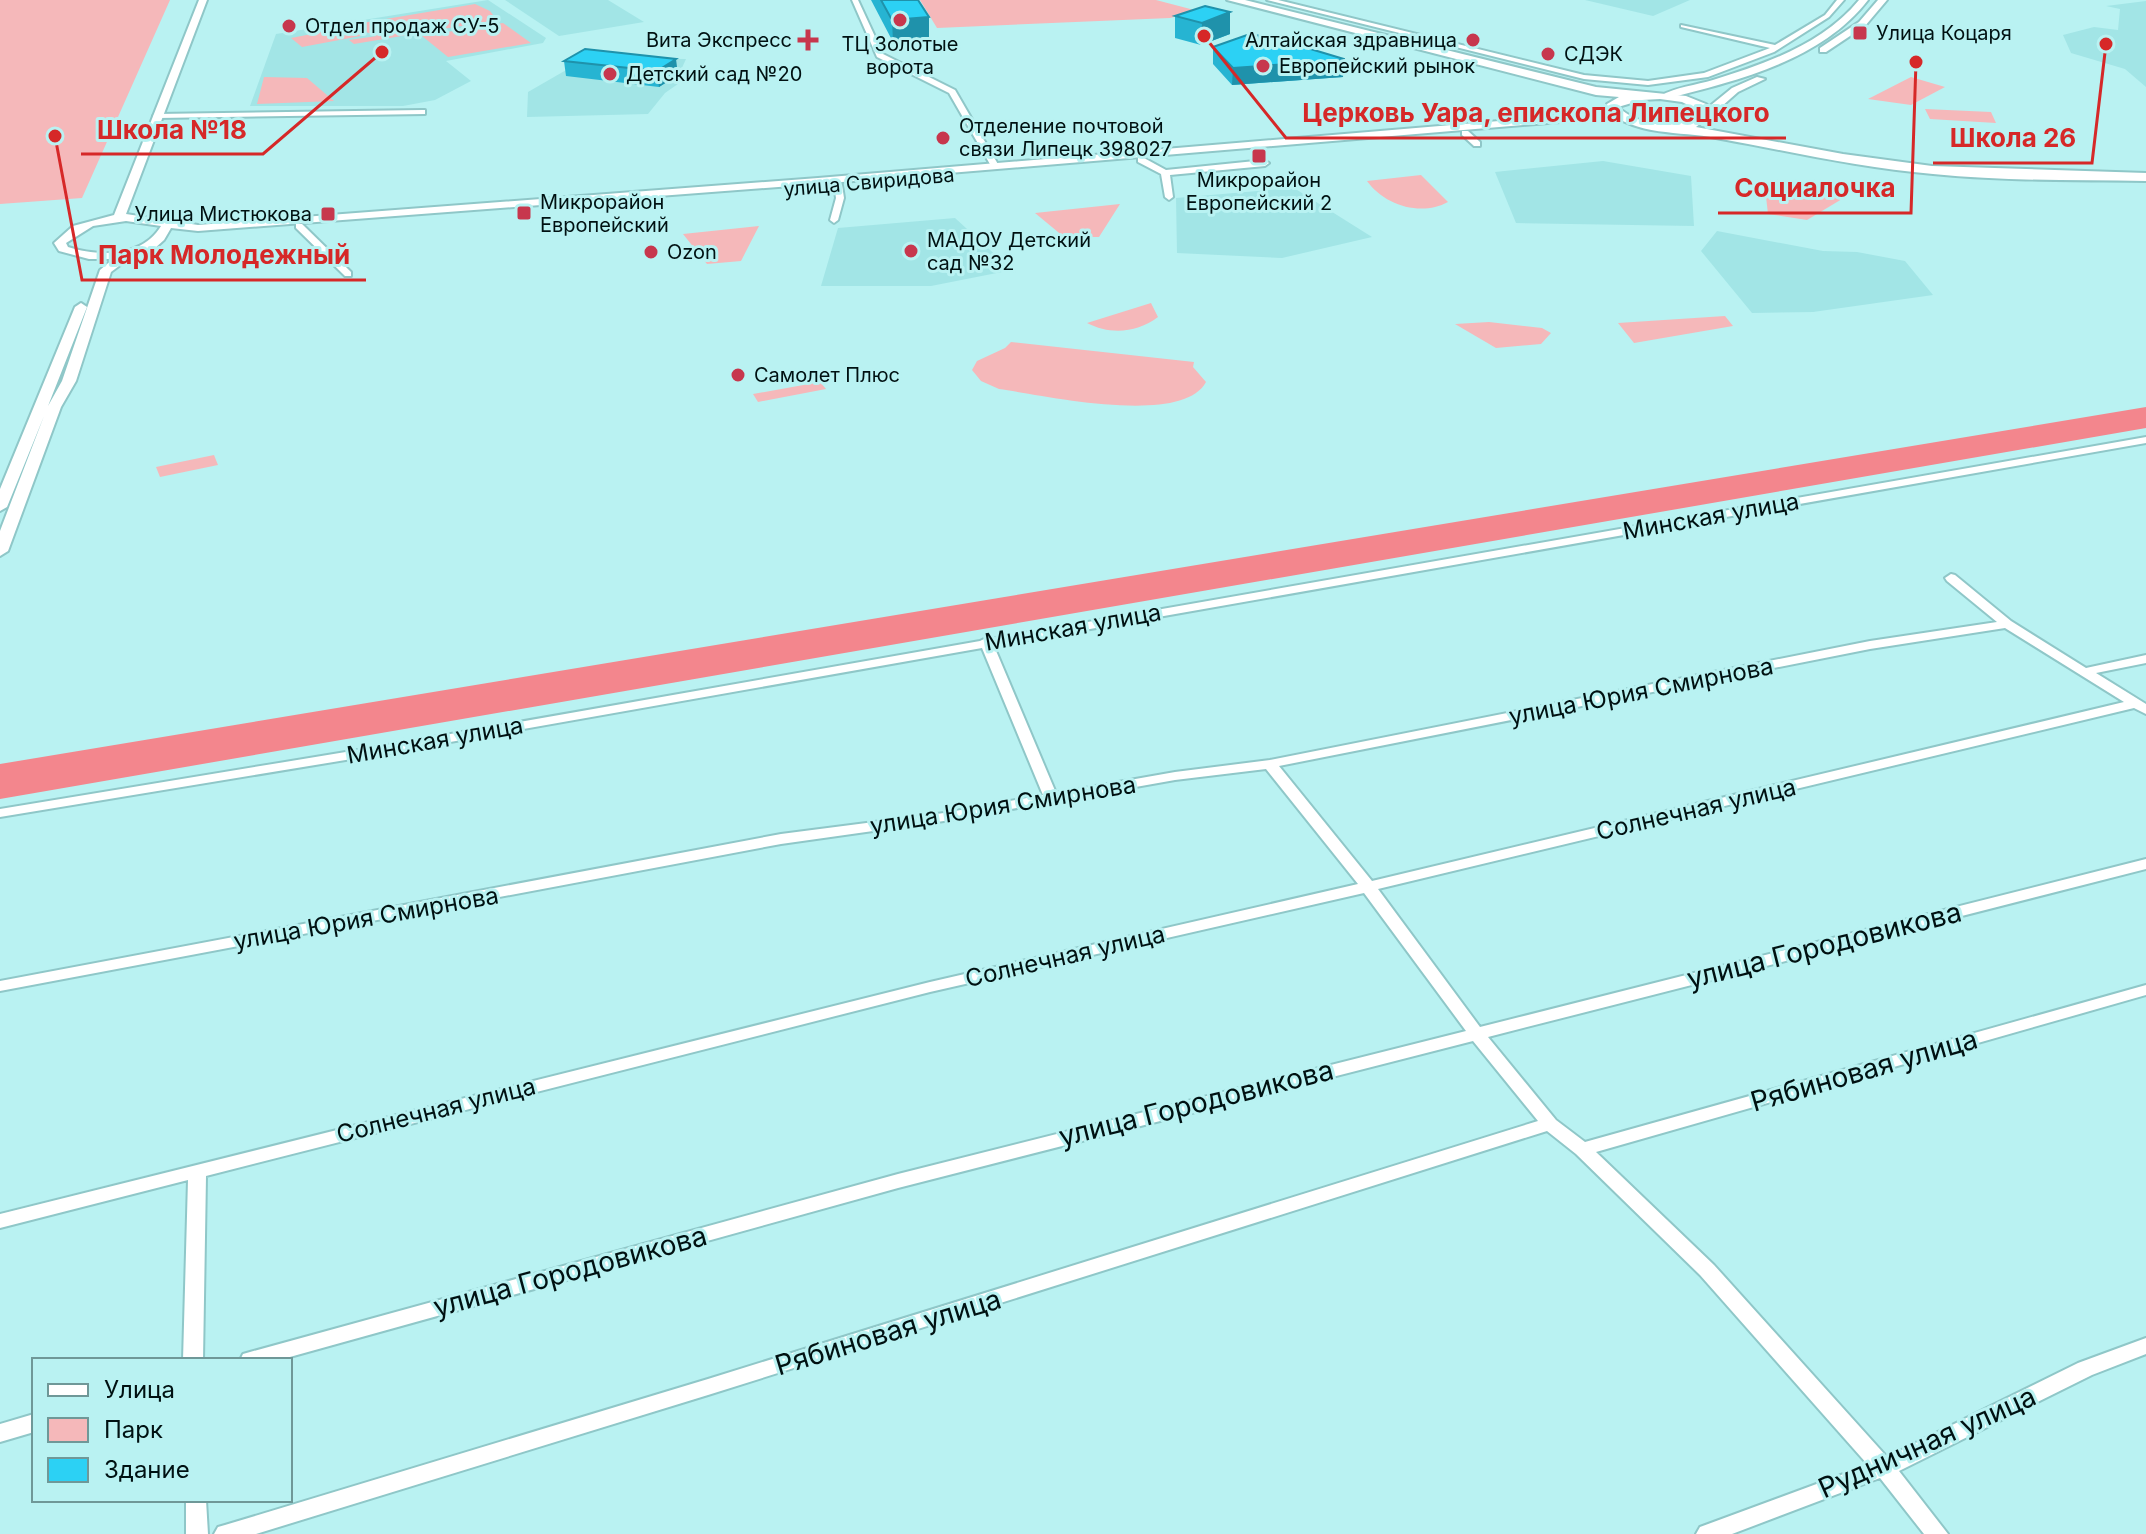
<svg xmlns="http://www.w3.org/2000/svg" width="2146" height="1534" font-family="Inter,sans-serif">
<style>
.built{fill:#a2e5e6}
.green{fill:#f5b8ba}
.forest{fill:#f3868d}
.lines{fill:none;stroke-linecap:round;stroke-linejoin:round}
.minor-casing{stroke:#8fc7c8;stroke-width:4}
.tertiary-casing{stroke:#8fc7c8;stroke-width:4}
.secondary-casing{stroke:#8fc7c8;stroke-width:4}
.minor{fill:#fff;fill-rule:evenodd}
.tertiary{fill:#fff;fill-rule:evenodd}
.secondary{fill:#fff;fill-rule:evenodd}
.wall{fill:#26b4d2}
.shaded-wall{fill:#1f92ab}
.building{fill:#2cd1f4;stroke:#1f92ab;stroke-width:2}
.poi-dot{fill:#c7374d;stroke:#b9f2f2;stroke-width:3}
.labels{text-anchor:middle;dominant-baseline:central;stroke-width:6;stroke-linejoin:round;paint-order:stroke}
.far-poi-label{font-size:20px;fill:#001112;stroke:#b9f2f2;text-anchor:start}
.far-street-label{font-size:20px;fill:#001112;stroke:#b9f2f2}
.street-label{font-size:24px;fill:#001112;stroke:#b9f2f2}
.near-street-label{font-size:28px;fill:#001112;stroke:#b9f2f2}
.leader{fill:none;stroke:#d62828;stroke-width:3}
.callout-dot{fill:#d62828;stroke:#b9f2f2;stroke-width:3}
.callout-label{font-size:26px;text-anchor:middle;font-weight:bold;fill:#d62828;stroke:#b9f2f2;stroke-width:6;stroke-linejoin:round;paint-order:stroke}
</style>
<rect width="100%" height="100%" fill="#b9f2f2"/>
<path class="built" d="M488 0 546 38 543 43 446 61 471 81 435 100 403 106H250L276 34Z
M505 0H608L644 22 559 36Z
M1585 0H1690L1653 16Z
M2146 1V87L2125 69 2071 53 2063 35 2094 27 2118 30 2120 9 2106 6Z
M587 58 686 59 681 70 695 72 665 93 648 114 527 117 528 92Z
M1603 161 1691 176 1694 226 1516 223 1495 172Z
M1294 188 1372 237 1282 258 1177 253 1176 198Z
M955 218 1012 270 931 286H821L838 228Z
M1717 231 1823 251 1857 252 1905 261 1933 295 1813 312 1752 313 1701 251Z"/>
<path class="green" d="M0 0H170L82 198 0 204Z
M920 0H1156L1198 11 1170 18 937 28Z
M475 4 490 11 497 20 354 44 349 40 377 36 363 31 362 23Z
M503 23 531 43 448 57 422 36Z
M353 26 366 35 302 47 291 38Z
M264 77 307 78 334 101 257 104Z
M1911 77 1945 87 1911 105 1868 99Z
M1925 109 1991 112 1996 123 1930 119Z
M1421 175 1448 202C1421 217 1384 205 1367 181Z
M1780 183 1841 192 1847 196 1807 220 1768 214 1765 188Z
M1120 204 1099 237H1064L1035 213Z
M759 226 741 261 707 264 683 234Z
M1151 303 1158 317C1137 333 1110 335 1087 323Z
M1725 316 1733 326 1634 343 1618 323Z
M1489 322 1542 328 1551 333 1541 344 1496 348 1455 324Z
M1011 342 1194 362 1193 367 1206 382C1182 427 1043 395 999 389L981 381 972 370 977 361 1005 348Z
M820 382 826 389 758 402 753 394Z
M214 455 218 465 160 477 156 467Z"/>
<path class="forest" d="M2146 407V428L0 799V764Z"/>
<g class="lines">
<g class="minor-casing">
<path id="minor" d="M852 0H858L883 54 955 90 999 166 998 168 991 166 949 93 877 57Z
M1267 0H1278L1584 75 1648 81 1704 73 1770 48 1681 27V25L1775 45 1825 15 1837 0H1844L1829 17 1774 52 1708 77 1648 85 1584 79Z
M422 110H425V114L157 118 153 116 157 114Z
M1462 131H1468L1480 142V146H1474L1462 135Z
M1138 158H1144L1166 170 1265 160 1269 163 1265 166 1170 175 1173 197 1169 200 1165 197 1161 174 1138 162Z
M838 182 842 185 844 198 838 220 834 223 830 220 836 198 834 185Z
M296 224H302L351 272V276H345L296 228Z
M2146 437V443L994 646 1056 793 1175 772 1270 760 1870 641 1997 622 1947 581 1945 578 1951 574 1955 575 2011 621 2086 668 2146 655V663L2096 673 2146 704V714L2134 708 1378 889 1480 1027 2146 859V869L1488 1037 1556 1120 1585 1142 2146 985V995L1596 1152 1714 1265 1887 1457 2078 1363 2146 1338V1354L2092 1375 1899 1471 1948 1534H1924L1880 1478 1732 1534H1696L1700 1527 1868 1465 1700 1275 1576 1154 1547 1131 708 1395 256 1534H214L218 1527 225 1525 708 1379 1538 1121 1473 1041 898 1188 279 1360H240L243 1354 250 1352 898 1174 1466 1031 1364 893 930 992 206 1176 203 1360H183L188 1180 0 1228V1214L930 982 1358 884 1266 769 1175 780 944 821 781 844 0 991V981L781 834 944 813 1043 795 982 648 382 754 0 817V809L382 746 980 641 986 638 990 639ZM2005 628 2124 702 1372 881 1279 766 1870 649Z
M34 1414V1432L0 1442V1424Z
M186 1500H206L208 1534H186Z"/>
</g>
<g class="tertiary-casing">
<path id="tertiary" d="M199 0H207L126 214 198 225 818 178 1572 115 1613 106 1618 109 1572 121 818 184 198 231 171 228 164 240 154 249 131 257 111 272 76 381 61 407 8 551 0 556V531L44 416 7 507 0 511V489L75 307 81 303 87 307 48 406 62 381 100 270 113 259H89L59 251 54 243 73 226 114 215ZM126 221 161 226C143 257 99 257 68 247L66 243 93 226Z
M1859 0H1868C1821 61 1736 81 1665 99L1660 96C1675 87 1697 85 1713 80 1767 63 1823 44 1859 0Z
M1878 0H1887L1865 26 1826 52H1820V48L1859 22Z
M1757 77 1765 79 1738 92 1713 114H1705V110L1732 88Z"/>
</g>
<g class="secondary-casing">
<path id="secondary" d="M1227 0H1245L1596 87 1686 96 1706 104 1715 112 1696 127 1843 154 1932 166 2146 173V181C2075 180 2004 181 1933 174 1860 168 1788 151 1716 138 1680 131 1635 136 1607 110V104L1619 97 1596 95ZM1660 99 1682 102 1702 112C1681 132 1638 126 1618 107L1642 100Z"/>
</g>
<use href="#minor" class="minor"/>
<use href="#tertiary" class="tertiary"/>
<use href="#secondary" class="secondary"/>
</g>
<path class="wall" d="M871 0H918L929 39 893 42Z
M1230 12V34L1201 45 1175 38V16Z
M1213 47 1344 59 1343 77 1232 85 1213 64Z
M585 49 678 75 659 87 566 76 564 61Z"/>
<path class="shaded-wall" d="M1230 12V34L1201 45 1202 23Z
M929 17V39L893 42 892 20Z
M676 59 678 75 659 87 657 71Z
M1344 60 1343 77 1232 85 1233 68Z"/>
<path class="building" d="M881 0H918L929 17 892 20Z
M1205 6 1230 12 1202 23 1175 16Z
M1247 35 1267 36 1344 59V60L1233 68 1213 47Z
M585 49 676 59 657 71 564 61Z"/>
<g class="poi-dot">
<circle cx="900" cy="20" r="8"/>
<circle cx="289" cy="26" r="8"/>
<rect x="1852" y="25" width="16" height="16" rx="4"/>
<path d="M804 28h8v8h8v8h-8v8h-8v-8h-8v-8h8z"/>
<circle cx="1473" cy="40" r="8"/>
<circle cx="1548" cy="54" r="8"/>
<circle cx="1263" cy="66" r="8"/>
<circle cx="610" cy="74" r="8"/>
<circle cx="943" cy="138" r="8"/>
<rect x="1251" y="148" width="16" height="16" rx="4"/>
<rect x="516" y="205" width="16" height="16" rx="4"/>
<rect x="320" y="206" width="16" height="16" rx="4"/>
<circle cx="911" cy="251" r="8"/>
<circle cx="651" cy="252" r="8"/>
<circle cx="738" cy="375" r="8"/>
</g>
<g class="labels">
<g class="far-poi-label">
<text x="305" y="26">Отдел продаж СУ-5</text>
<text x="1876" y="33">Улица Коцаря</text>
<text x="792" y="40" text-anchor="end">Вита Экспресс</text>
<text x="1457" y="40" text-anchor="end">Алтайская здравница</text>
<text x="900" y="44" text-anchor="middle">ТЦ Золотые<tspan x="900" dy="23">ворота</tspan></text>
<text x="1564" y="54">СДЭК</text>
<text x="1279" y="66">Европейский рынок</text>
<text x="626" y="74">Детский сад №20</text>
<text x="959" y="126">Отделение почтовой<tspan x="959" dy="23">связи Липецк 398027</tspan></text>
<text x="1259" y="180" text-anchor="middle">Микрорайон<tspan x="1259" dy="23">Европейский 2</tspan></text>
<text x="540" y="202">Микрорайон<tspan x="540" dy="23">Европейский</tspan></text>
<text x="312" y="214" text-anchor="end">Улица Мистюкова</text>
<text x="927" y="240">МАДОУ Детский<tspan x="927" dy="23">сад №32</tspan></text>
<text x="667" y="252">Ozon</text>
<text x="754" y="375">Самолет Плюс</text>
</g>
<g class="far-street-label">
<text transform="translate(869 182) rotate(-5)">улица Свиридова</text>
</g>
<g class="street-label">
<text transform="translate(1711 516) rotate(-10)">Минская улица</text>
<text transform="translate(1073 627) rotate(-10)">Минская улица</text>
<text transform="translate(1641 691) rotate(-11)">улица Юрия Смирнова</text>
<text transform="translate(435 740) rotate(-10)">Минская улица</text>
<text transform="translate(1003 805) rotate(-9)">улица Юрия Смирнова</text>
<text transform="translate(1696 809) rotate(-13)">Солнечная улица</text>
<text transform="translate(366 918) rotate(-10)">улица Юрия Смирнова</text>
<text transform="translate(1065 956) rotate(-13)">Солнечная улица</text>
<text transform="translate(436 1110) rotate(-14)">Солнечная улица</text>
</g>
<g class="near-street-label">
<text transform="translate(1824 945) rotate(-14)">улица Городовикова</text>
<text transform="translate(1864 1070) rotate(-16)">Рябиновая улица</text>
<text transform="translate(1196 1103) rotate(-14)">улица Городовикова</text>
<text transform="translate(570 1271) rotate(-15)">улица Городовикова</text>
<text transform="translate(888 1332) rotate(-17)">Рябиновая улица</text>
<text transform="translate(1927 1442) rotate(-24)">Рудничная улица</text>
</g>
</g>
<path class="leader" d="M1204 36L1286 138H1786M382 52L263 154H81M2106 44L2092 163H1933M1916 62L1911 213H1718M55 136L82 280H366"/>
<g class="callout-dot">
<circle cx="1204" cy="36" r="8"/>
<circle cx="382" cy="52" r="8"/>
<circle cx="2106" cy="44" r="8"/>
<circle cx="1916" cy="62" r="8"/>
<circle cx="55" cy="136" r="8"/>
</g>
<g class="callout-label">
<text x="1536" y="122">Церковь Уара, епископа Липецкого</text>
<text x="172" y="139">Школа №18</text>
<text x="2013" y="147">Школа 26</text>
<text x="1815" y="197">Социалочка</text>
<text x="224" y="264">Парк Молодежный</text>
</g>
<rect x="32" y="1358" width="260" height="144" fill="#b9f2f2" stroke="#6f9898" stroke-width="2"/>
<rect x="48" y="1384" width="40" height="12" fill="#ffffff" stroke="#6f9898" stroke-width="2"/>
<text x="104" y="1398" font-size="24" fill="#001112">Улица</text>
<rect x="48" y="1418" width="40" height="24" fill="#f5b8ba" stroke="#6f9898" stroke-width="2"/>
<text x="104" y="1438" font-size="24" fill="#001112">Парк</text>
<rect x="48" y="1458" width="40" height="24" fill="#2cd1f4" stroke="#6f9898" stroke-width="2"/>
<text x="104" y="1478" font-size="24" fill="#001112">Здание</text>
</svg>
